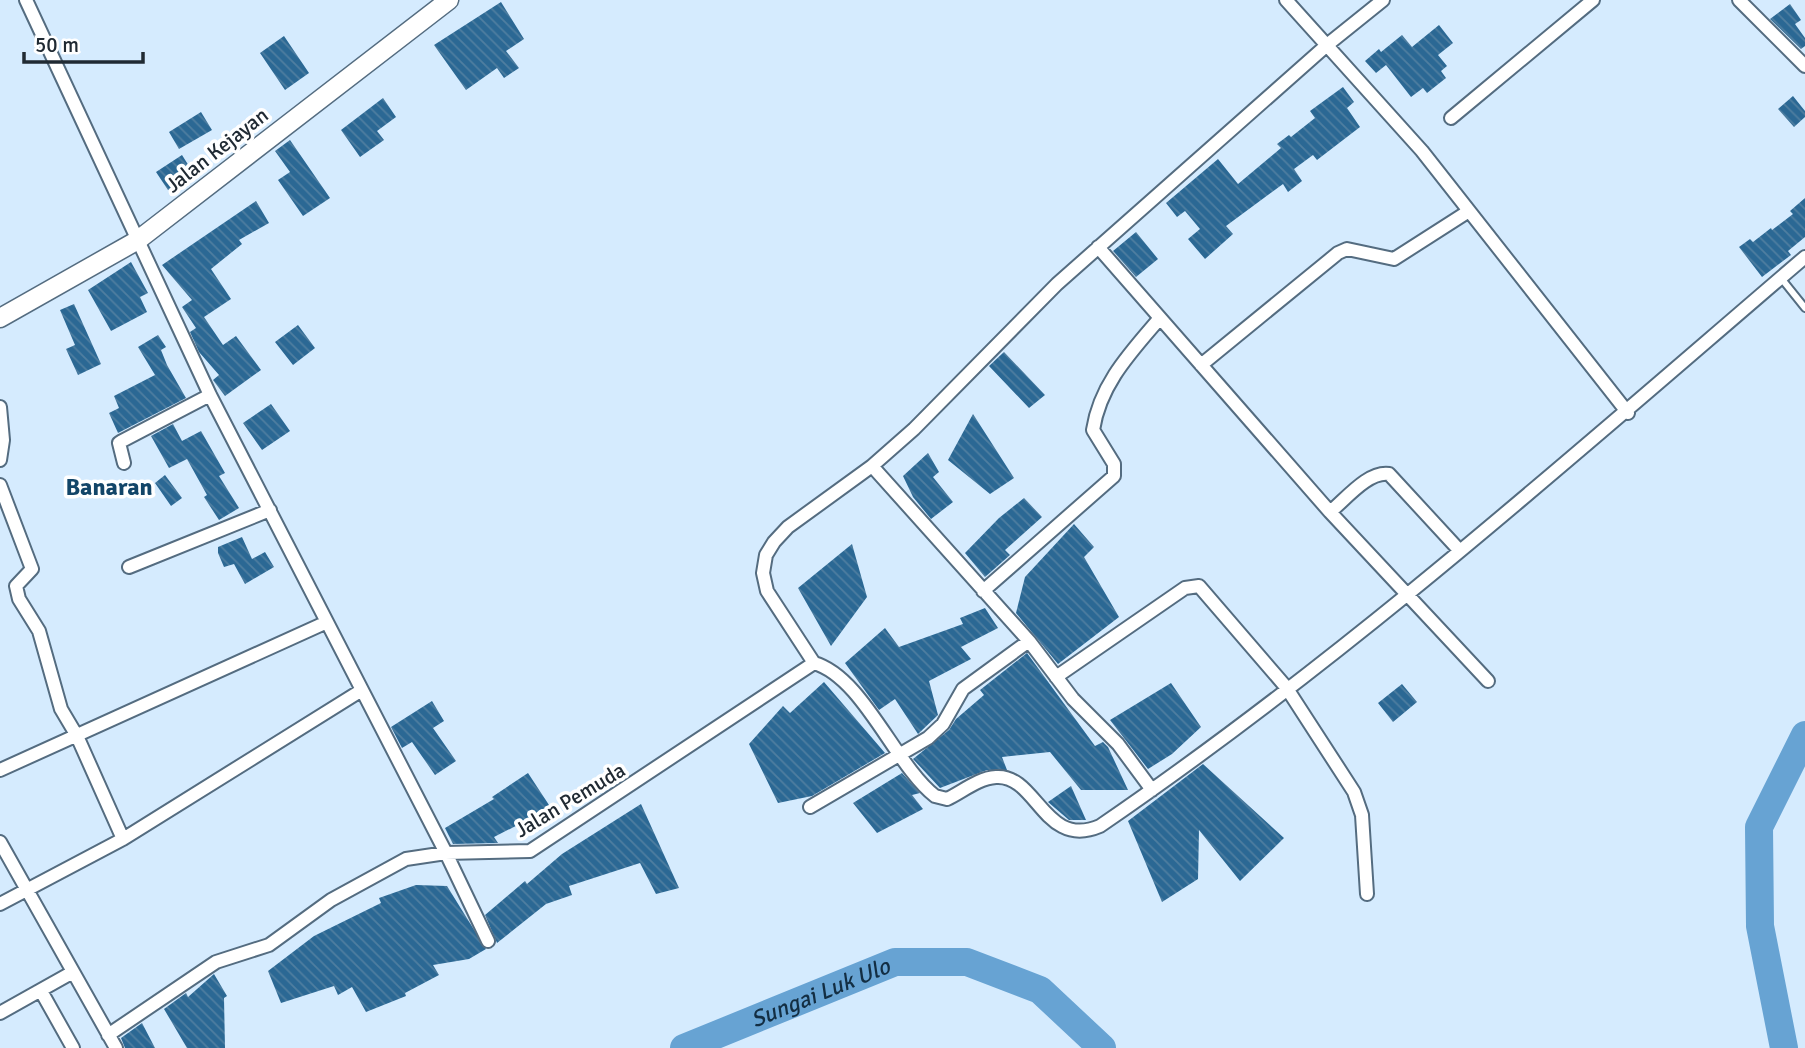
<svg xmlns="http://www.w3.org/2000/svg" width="1805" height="1048" font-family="Signika,sans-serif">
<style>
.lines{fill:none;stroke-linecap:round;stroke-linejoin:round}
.river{stroke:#67a3d3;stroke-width:28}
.building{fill:url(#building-back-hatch)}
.service-casing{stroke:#546c80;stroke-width:10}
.minor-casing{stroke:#546c80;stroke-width:16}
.secondary-casing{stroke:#546c80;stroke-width:21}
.service{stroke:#fff;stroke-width:6}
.minor{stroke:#fff;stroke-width:12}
.secondary{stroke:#fff;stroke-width:18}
.labels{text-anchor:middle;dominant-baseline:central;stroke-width:7;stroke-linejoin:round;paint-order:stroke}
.street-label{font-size:21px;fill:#202a33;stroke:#fff}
.water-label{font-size:23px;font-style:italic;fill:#132e43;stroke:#fff}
.quarter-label{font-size:24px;font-weight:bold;fill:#124568;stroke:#fff}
</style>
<defs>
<pattern id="building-back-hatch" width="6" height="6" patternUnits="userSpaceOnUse" patternTransform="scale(1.75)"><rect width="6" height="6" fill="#2b6894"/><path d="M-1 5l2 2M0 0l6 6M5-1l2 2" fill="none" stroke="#4f7ea0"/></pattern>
</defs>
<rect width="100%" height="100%" fill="#d5ebfe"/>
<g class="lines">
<g class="river">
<path id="s1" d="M684 1048 895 962H967L1040 990 1102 1048"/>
<path d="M1784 1048 1760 926 1759 827 1805 735"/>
</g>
</g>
<path class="building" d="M501 2 524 39 506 51 519 68 504 78 497 68 466 90 434 45Z
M1790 4 1801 20 1795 24 1805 38V46L1801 49 1770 19Z
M1439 25 1453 43 1438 55 1447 66 1441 71 1446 78 1427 93 1423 88 1411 97 1386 65 1376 73 1365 61 1379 49 1381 52 1402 35 1412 47Z
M284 36 309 73 285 90 260 53Z
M1343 87 1354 102 1347 108 1360 127 1317 160 1313 155 1294 169 1302 181 1288 192 1283 184 1226 226 1233 234 1205 259 1188 239 1200 229 1185 211 1177 217 1166 203 1218 159 1238 184 1281 148 1277 144 1289 135 1291 137 1315 118 1310 111Z
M1793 96 1805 111V117L1794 127 1778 109Z
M383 98 396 117 377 131 384 140 360 157 341 130Z
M201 112 212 130 179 149 169 132Z
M290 140 330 198 303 216 278 180 290 172 275 151Z
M182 155 194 174 168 190 156 172Z
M1805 198V237L1788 251 1791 255 1762 277 1739 247 1750 239 1753 242 1771 228 1772 230 1793 214 1790 211Z
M256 201 269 223 239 240 242 244 211 269 231 299 204 317 223 345 236 336 261 370 225 396 213 380 219 375 199 352 190 332 196 328 182 307 192 300 162 265Z
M1136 232 1158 259 1136 277 1113 251Z
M131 262 148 293 140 297 147 312 111 331 88 290Z
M74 304 101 364 78 375 66 349 75 345 60 310Z
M298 325 315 348 293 365 275 342Z
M158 335 166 347 161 350 167 365 186 398 118 433 109 413 119 408 114 396 155 375 138 347Z
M1004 352 1045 395 1029 408 989 366Z
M271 404 290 431 262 450 243 423Z
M973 414 1014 478 990 494 948 460Z
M173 424 182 441 201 431 225 473 219 476 239 508 219 520 204 497 207 495 187 459 169 468 151 436Z
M928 453 939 472 933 477 953 502 931 519 913 497 903 476Z
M165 475 182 498 171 506 155 483Z
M1024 498 1042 517 1005 550 1010 555 985 577 965 553 999 518Z
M1074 524 1094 547 1084 557 1119 617 1058 664 1016 613 1025 577Z
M242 537 252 559 265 552 274 567 245 584 234 564 224 567 218 553V547Z
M852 544 867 597 831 646 798 588Z
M985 608 998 628 961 647 971 659 929 681 938 715 918 734 895 699 879 710 845 663 885 628 899 647 963 624 960 618Z
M1027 653 1095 746 1103 742 1108 747 1128 790H1081L1050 752 1002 757 1007 770H987L940 788 913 759 949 730 956 719 984 695 980 690Z
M824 682 885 753 812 796 778 803 749 744 783 706 790 713Z
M1171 683 1201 727 1172 754 1148 769 1110 720Z
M1402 684 1417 702 1393 722 1378 703Z
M432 701 444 721 433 728 456 761 435 775 412 742 402 748 391 727Z
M1203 764 1284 838 1240 881 1199 830 1198 879 1162 902 1128 821Z
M528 773 551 808 494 837 498 843 453 844 445 828 494 799 492 797Z
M902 773 920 793 912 795 923 809 877 833 853 803Z
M1071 786 1086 820H1069L1048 802Z
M641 804 679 888 656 894 640 863 569 886 572 895 546 904 497 943 485 915 525 881 527 884 562 854Z
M416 885 447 886 486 949 469 959 433 965 439 975 405 993 406 996 366 1012 352 987 338 995 334 986 281 1003 268 971 314 936 381 903 379 898Z
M214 974 227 996 224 998 225 1048H187L164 1009 186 993 188 997Z
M142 1023 155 1048H125L121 1038Z"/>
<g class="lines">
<g class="service-casing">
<path id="service" d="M1781 278 1805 308"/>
</g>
<g class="minor-casing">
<path id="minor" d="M26 0 210 395 446 853 488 941
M1286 0 1422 151 1628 413
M1383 0 1327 45 1057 284 914 429 872 466 788 527 774 542 766 555 763 573 767 591 814 663C863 677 895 765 935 796L947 799C962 792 978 778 996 777 1037 774 1044 850 1100 826 1350 655 1576 453 1805 257
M1739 0 1805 66
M1451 118 1593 0
M1098 247 1330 512 1488 681
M1201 365 1338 253 1347 249 1394 259 1469 211
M0 407 3 440 0 460
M124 463 119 443 122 441 210 395
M872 466 1029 641 1073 699 1118 744 1152 790
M0 485 32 569 16 586 19 599 39 631 61 709 77 736 123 839
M1330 512C1346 499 1368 471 1389 474L1460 551
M129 567 270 510
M983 591 1114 476V464L1093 430C1100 384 1131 352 1160 318
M1056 677 1185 588 1199 586 1286 687 1354 792 1362 815 1367 894
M0 770 327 622
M810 807 928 738 943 724 963 689 1029 641
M0 842 116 1048
M0 904 123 839 362 690
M41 991 73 1048
M0 1013 73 972
M108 1035 216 962 269 945 331 900 406 859 446 853 530 851 814 663"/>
</g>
<g class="secondary-casing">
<path id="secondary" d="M0 318 138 240 449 0"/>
</g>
<use href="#service" class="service"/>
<use href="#minor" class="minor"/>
<use href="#secondary" class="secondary"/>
</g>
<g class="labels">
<g class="street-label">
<text transform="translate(217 150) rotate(-38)">Jalan Kejayan</text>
<text transform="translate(570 800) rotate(-31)">Jalan Pemuda</text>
</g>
<g class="water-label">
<text stroke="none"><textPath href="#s1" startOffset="147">Sungai Luk Ulo</textPath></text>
</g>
<g class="quarter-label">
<text x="109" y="487">Banaran</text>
</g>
</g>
<path d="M24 52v10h119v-10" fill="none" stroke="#202a33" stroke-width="3.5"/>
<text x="35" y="52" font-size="21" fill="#202a33" stroke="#ffffff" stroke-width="5" paint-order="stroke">50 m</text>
</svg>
